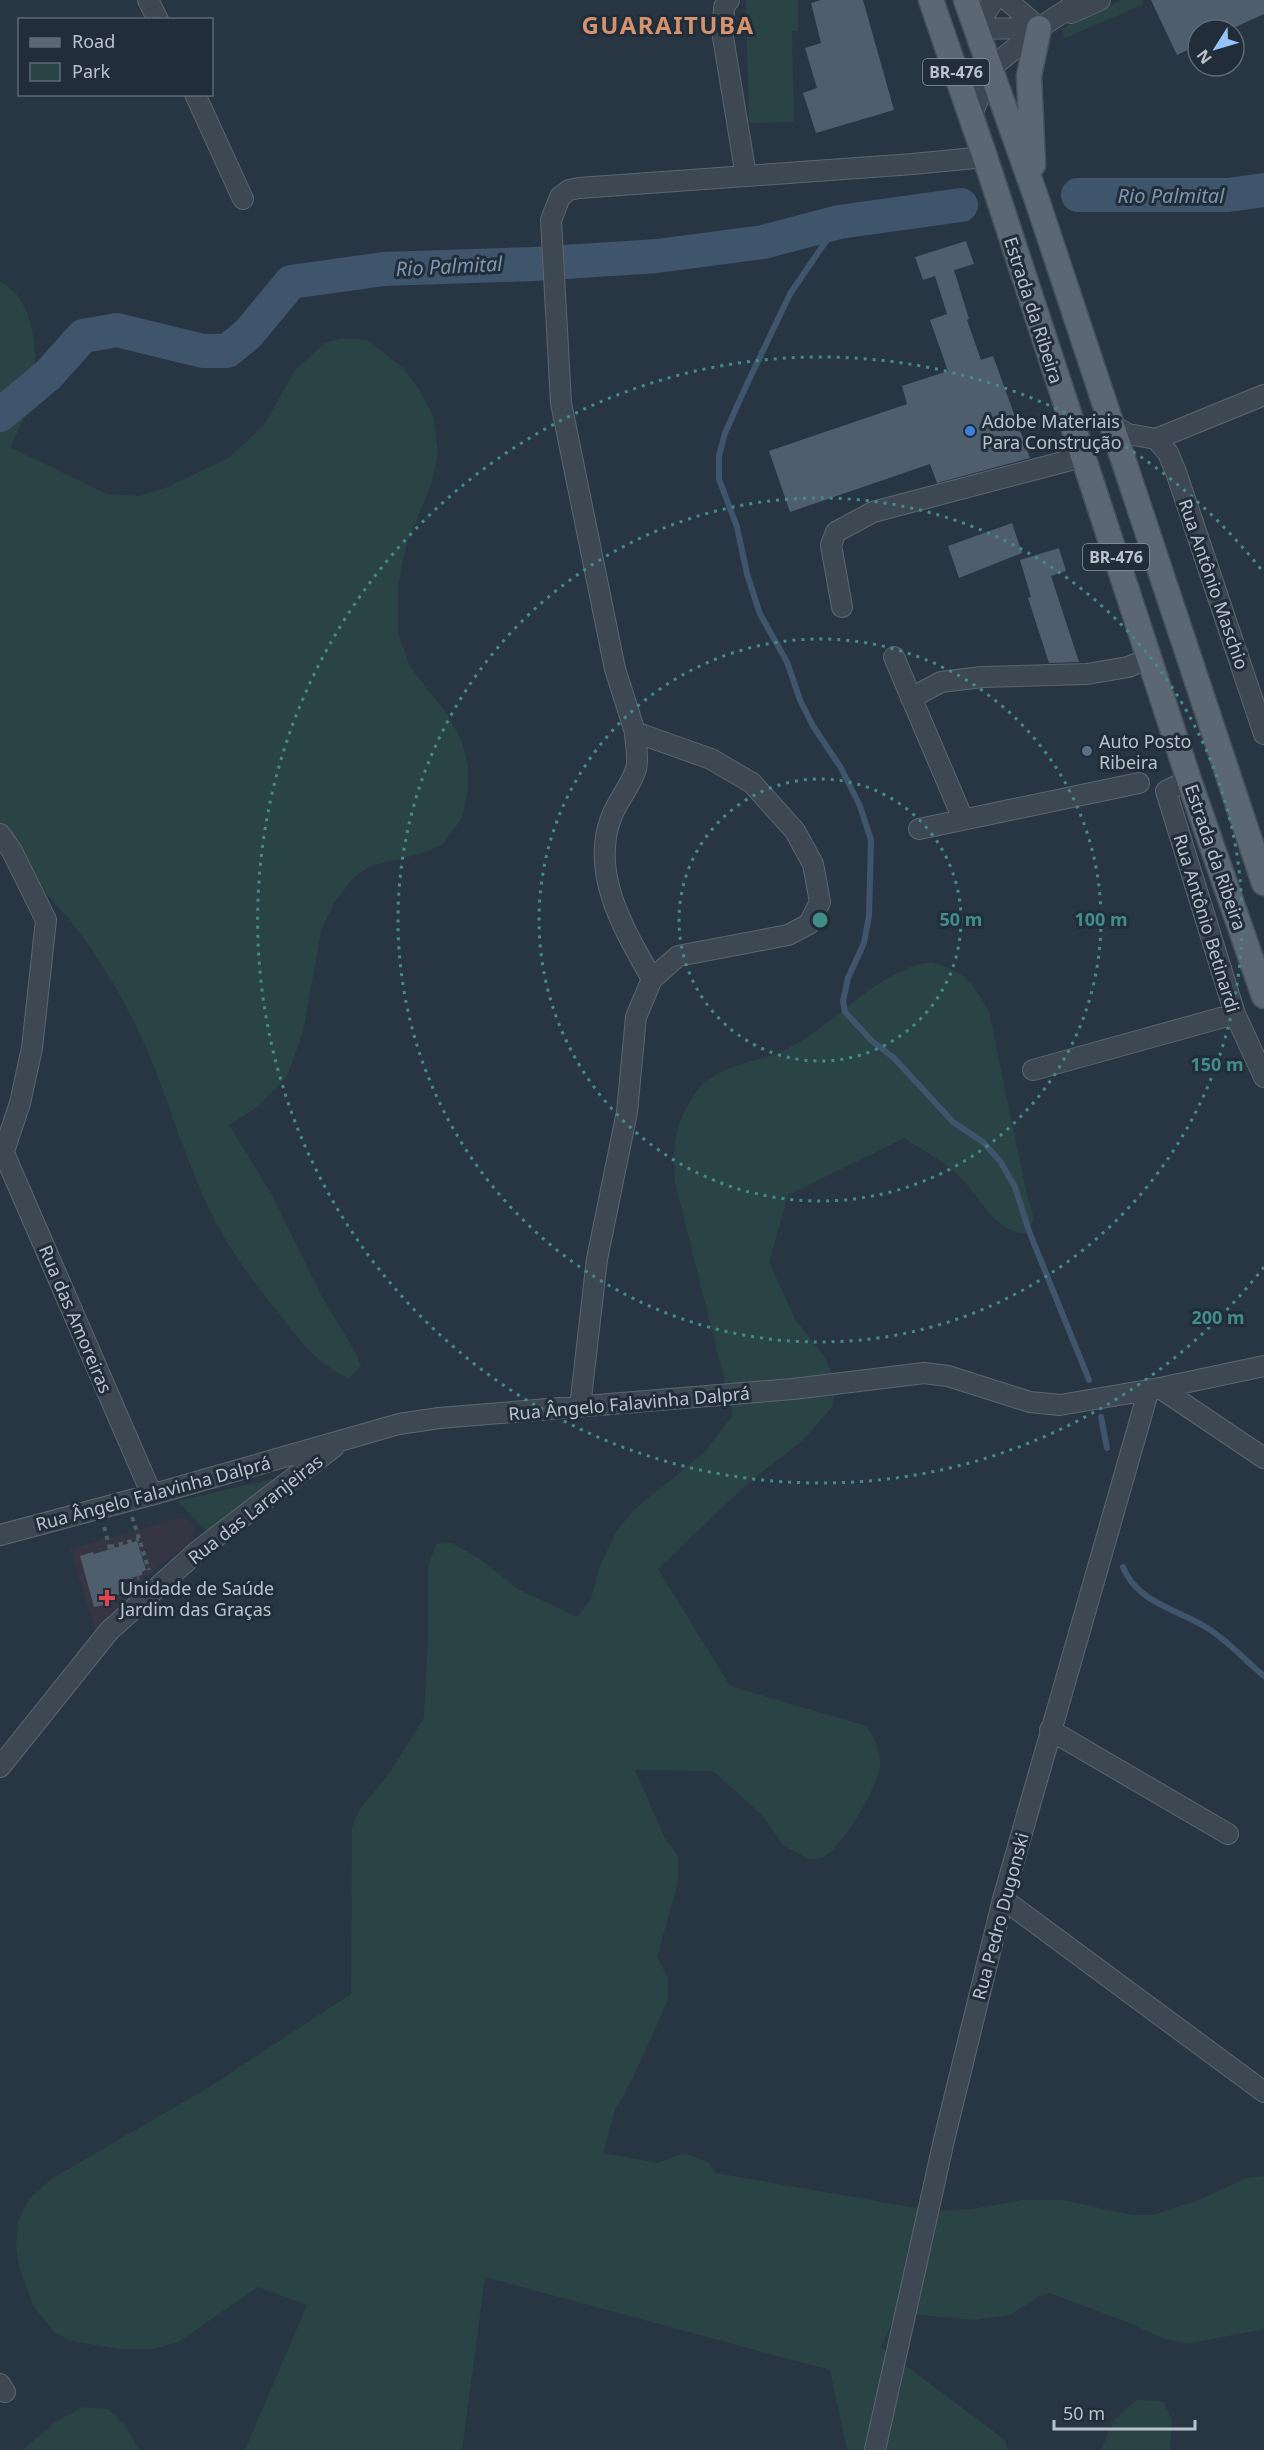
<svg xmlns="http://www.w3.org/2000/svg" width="1264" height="2450" font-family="'Noto Sans',sans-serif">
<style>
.medical{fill:#363544}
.green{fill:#2a4445}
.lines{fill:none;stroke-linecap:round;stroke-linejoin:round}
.stream{stroke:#3f556c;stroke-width:6}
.river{stroke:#3f556c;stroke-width:34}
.building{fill:#4f5e6c}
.minor-casing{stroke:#5b6671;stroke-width:22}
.major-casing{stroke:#46515d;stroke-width:27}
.path{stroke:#496061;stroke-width:4;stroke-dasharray:4.5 4.5;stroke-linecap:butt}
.minor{stroke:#3d4853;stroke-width:20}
.major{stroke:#5b6773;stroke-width:24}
.ring{fill:none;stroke:#428d8a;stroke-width:3;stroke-dasharray:3 6}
.shop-dot{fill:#3f7fe0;stroke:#212d39;stroke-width:2}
.service-dot{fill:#5c6f8a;stroke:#212d39;stroke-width:2}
.health-dot{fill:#e0444e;stroke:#212d39;stroke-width:2}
.labels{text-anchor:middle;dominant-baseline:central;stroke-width:6;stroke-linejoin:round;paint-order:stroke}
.shield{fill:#212d39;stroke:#8c96a1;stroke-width:1.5}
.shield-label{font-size:16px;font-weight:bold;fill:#bac3cd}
.street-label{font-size:18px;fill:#bac3cd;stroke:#212d39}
.poi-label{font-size:18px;fill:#bac3cd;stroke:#212d39;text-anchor:start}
.water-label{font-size:20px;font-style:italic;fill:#7c96ae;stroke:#212d39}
.district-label{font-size:24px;font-weight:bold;letter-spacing:1.5px;fill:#d5926e;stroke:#212d39}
.centre{fill:#428d8a;stroke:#212d39;stroke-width:3}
.ring-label{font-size:18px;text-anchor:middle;font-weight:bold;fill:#428d8a;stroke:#212d39;stroke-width:6;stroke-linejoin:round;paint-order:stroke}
</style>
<rect width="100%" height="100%" fill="#283644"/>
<path class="medical" d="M179 1518 186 1519 194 1527 193 1539 189 1545 158 1566 96 1631 70 1549Z"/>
<path class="green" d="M746 0H798V31H792L794 122 749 123Z
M1121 0H1142L1144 4 1065 38 1061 29Z
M0 282C40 299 40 374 28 409 23 422 16 435 10 447L107 494 140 496 168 487 230 457 263 426 296 369 325 343 343 338 367 340 403 368 420 391 433 416 438 454 431 485 406 546 398 585V633L410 667 447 714 462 741 468 768V789L462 818 443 844 420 854 370 866 353 878 334 903 321 931 303 1032 287 1076 259 1106 229 1125 272 1195 321 1295 353 1348 361 1366 349 1379C318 1364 300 1341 280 1315 257 1286 235 1258 218 1226 182 1159 166 1083 131 1016 112 979 89 942 61 910 42 887 20 866 0 843Z
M931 962C966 973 971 980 989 1012L1026 1191 1034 1219 1025 1234C992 1229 983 1200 961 1178 946 1162 922 1150 904 1138L788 1195 769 1262 795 1319 825 1358 837 1386 832 1407 801 1442 749 1482 658 1569 730 1686 866 1726C874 1737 881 1749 880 1765 878 1787 844 1845 824 1857 821 1859 814 1859 810 1860L783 1845 763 1816 713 1771 635 1770 664 1836 678 1856V1883L657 1957 668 1978V2000L632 2080 615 2110 603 2153 658 2163 683 2153 708 2162 716 2173 933 2211 973 2209 1022 2200H1063L1132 2215H1152L1199 2200 1246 2178 1264 2176V2329L1187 2344 1162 2338 1130 2323 1050 2293 1039 2296 1010 2315 974 2320 909 2314 895 2316 881 2347 1005 2440 1007 2450H847L830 2370 485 2277 462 2450H245L307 2305 258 2287 178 2342 153 2349H120L72 2341 54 2332 34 2307 20 2270 16 2247 18 2221 30 2198 53 2178 211 2086 351 1994 352 1827 360 1809 390 1772 424 1718 428 1639V1567L436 1544 452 1543 478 1558 518 1589 577 1617 591 1599 600 1566 617 1530 635 1509 704 1453 733 1415 675 1182C673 1150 673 1126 692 1099 695 1094 698 1088 703 1084 726 1063 760 1062 787 1049 837 1024 875 971 931 962Z
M272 1479 273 1486 209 1534 178 1501Z
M1136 2400 1163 2401 1172 2420 1170 2450H1101L1114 2420Z
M82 2407 108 2409 127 2428 139 2450H23L57 2421Z"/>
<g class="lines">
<path class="stream" d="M839 222 790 294 747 384 725 433 719 456V479L737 527 747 574 760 614 787 662 800 700 813 726 841 768 860 806 871 840 869 916 864 943 848 978 843 1001 845 1012 872 1041 894 1058 953 1122 983 1142 1000 1161 1015 1187 1029 1231 1089 1380
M1101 1417 1107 1448
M1123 1567C1136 1601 1175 1609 1204 1626 1227 1639 1244 1660 1264 1676"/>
<path class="river" d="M1078 195H1228L1264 190
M0 415 48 375 83 336 117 330 203 351H227L248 334 291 282 384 269 534 264 657 256 763 242 839 222 961 205"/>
</g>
<path class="building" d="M821 0H863L894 110 816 133 803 93 817 88 805 48 821 43 811 3Z
M1151 0H1264V14L1229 30H1198V45L1177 55Z
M966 241 974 264 954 270 969 319 967 320 981 360 993 356 1030 458 937 483 930 464 790 512 769 451 907 404 902 386 948 371 930 320 947 314 935 276 923 280 915 257Z
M1012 523 1022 553 959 578 948 546Z
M1059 548 1066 571 1051 576 1079 662 1049 663 1028 598 1031 597 1020 560Z
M137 1541 146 1570 142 1572V1575L119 1581 122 1593 109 1599 110 1604 94 1607 80 1556 93 1552 94 1554Z"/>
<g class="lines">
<g class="minor-casing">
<path id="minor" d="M148 0 158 20
M729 0 724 7 723 37 746 176
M1007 0 1039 28
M1071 13 1100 0
M975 29 1039 28 1044 25
M975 29 994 0
M195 94 243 199
M971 117 990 69 1039 28 1082 0
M1112 425 1128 434 1156 439 1264 395
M1156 439 1168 453 1176 472 1264 734
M842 607 831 545 836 532 873 512 1082 457
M894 657 963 819
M911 698 941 682 982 677 1087 674 1128 667 1150 658
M635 732C635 742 639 758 636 769 631 786 617 801 611 818 590 875 625 931 652 979
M1189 780 1166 791 1235 1014 1264 1077
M919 829 1139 783
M0 834 12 851 46 920 32 1048 20 1103 4 1151
M1033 1070 1235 1014
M0 1144 152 1495
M1160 1388 1264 1458
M580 1407 597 1259 627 1112 636 1017 652 979 678 956 788 935 809 924 820 902 813 864 795 831 752 783 711 759 635 732 615 669 561 403 551 220 560 197 569 190 579 188 913 164 985 157
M0 1535 158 1493 399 1424 439 1418 793 1389 924 1373 948 1376 1030 1402 1060 1405 1160 1388 1264 1366
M1050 1730 1228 1834
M0 1767 109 1631 199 1550 334 1447
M1003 1899 1264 2092
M0 2384 5 2392
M875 2450 944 2140 1003 1899 1149 1389"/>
</g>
<g class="major-casing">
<path id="major" d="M931 0 985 157 1189 780 1264 996
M966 0 1037 200 1264 883
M1033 165 1029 76 1039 28"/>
</g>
<path class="path" d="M132 1517 149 1570
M104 1527 110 1549
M110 1547 139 1539
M120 1583 139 1578"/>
<use href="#minor" class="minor"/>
<use href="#major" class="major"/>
</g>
<g class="ring">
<circle cx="820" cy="920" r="141"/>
<circle cx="820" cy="920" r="281"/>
<circle cx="820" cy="920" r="422"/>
<path d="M1264 1267A563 563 0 1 1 1264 573"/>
</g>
<circle class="shop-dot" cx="970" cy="431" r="6"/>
<circle class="service-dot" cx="1087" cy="751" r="6"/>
<path class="health-dot" d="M104 1589h6v6h6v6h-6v6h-6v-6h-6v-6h6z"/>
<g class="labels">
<g class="shield">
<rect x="923" y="59" width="66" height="26" rx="4.5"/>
<rect x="1083" y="544" width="66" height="26" rx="4.5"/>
</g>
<g class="shield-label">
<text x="956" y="72">BR-476</text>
<text x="1116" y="557">BR-476</text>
</g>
<g class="street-label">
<text transform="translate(1034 310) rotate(72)">Estrada da Ribeira</text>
<text transform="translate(1214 584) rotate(71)">Rua Antônio Maschio</text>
<text transform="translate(1216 857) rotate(71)">Estrada da Ribeira</text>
<text transform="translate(1207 923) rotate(73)">Rua Antônio Betinardi</text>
<text transform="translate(76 1319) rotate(67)">Rua das Amoreiras</text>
<text transform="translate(629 1403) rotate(-5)">Rua Ângelo Falavinha Dalprá</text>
<text transform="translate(153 1493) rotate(-15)">Rua Ângelo Falavinha Dalprá</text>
<text transform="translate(255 1509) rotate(-38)">Rua das Laranjeiras</text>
<text transform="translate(1000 1916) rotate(-75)">Rua Pedro Dugonski</text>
</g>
<g class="poi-label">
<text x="982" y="421">Adobe Materiais<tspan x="982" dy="21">Para Construção</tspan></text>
<text x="1099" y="741">Auto Posto<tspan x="1099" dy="21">Ribeira</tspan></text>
<text x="120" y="1588">Unidade de Saúde<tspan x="120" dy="21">Jardim das Graças</tspan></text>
</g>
<g class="water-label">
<text x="1171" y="195">Rio Palmital</text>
<text transform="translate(449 266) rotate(-3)">Rio Palmital</text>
</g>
<g class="district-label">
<text x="668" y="24">GUARAITUBA</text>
</g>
</g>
<circle cx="820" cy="920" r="9" class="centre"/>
<g class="ring-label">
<text x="961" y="926">50 m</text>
<text x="1101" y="926">100 m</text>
<text x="1217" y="1071">150 m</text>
<text x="1218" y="1324">200 m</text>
</g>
<rect x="18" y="18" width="195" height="78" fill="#212d39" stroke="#5e6974" stroke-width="1.5"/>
<rect x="30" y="38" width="30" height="9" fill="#5b6773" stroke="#5e6974" stroke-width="1.5"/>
<text x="72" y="48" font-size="18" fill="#bac3cd">Road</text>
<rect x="30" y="63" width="30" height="18" fill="#2a4445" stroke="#5e6974" stroke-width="1.5"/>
<text x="72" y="78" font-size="18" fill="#bac3cd">Park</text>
<g transform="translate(1216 48) rotate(233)"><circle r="28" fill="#212d39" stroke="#5e6974" stroke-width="1.5"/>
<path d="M0-4.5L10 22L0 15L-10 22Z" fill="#96c3f6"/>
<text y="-9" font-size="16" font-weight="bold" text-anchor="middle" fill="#bac3cd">N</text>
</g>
<path d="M1054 2420v9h141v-9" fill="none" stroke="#bac3cd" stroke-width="3"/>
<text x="1063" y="2420" font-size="18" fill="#bac3cd" stroke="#212d39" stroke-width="4.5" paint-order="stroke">50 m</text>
</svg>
